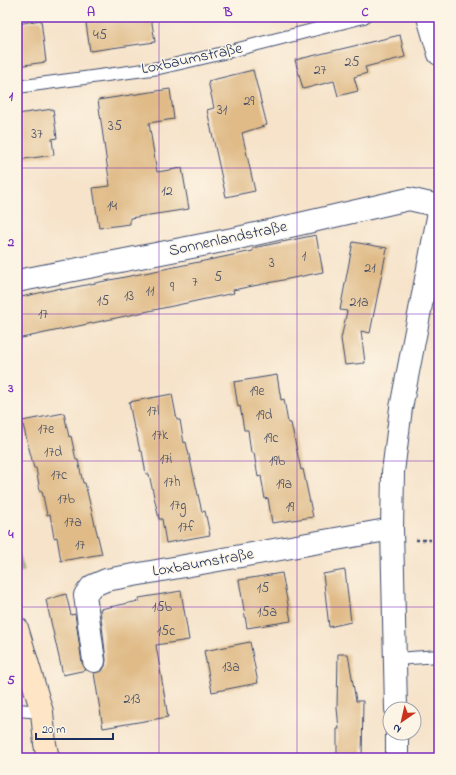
<svg xmlns="http://www.w3.org/2000/svg" width="456" height="775" font-family="'Indie Flower',sans-serif">
<style>
.green{fill:#adc368;stroke:#647963}
.building{fill:#e0bb88}
.lines{fill:none;stroke-linecap:round;stroke-linejoin:round}
.lane-casing{stroke:#3c4a6e;stroke-width:14}
.street-casing{stroke:#3c4a6e;stroke-width:24}
.secondary-casing{stroke:#3c4a6e;stroke-width:24}
.path{stroke:#3c4a6e;stroke-width:2.5;stroke-dasharray:3 3;stroke-linecap:butt}
.lane{stroke:#fff;stroke-width:12}
.street{stroke:#fff;stroke-width:22}
.secondary{stroke:#fde5c5;stroke-width:22}
.grid{fill:none;stroke:#7b2cbf;stroke-width:1;stroke-opacity:0.55}
.labels{text-anchor:middle;dominant-baseline:central;stroke-width:3;stroke-linejoin:round;paint-order:stroke}
.number-label{font-size:14px;fill:#4c5268}
.street-label{font-size:16px;fill:#1b2f5e;stroke:#fcf5e5}
.neatline{fill:none;stroke:#7b2cbf;stroke-width:1.5}
.grid-label{font-size:13px;text-anchor:middle;font-weight:bold;fill:#7b2cbf}
</style>
<rect width="100%" height="100%" fill="#fcf5e5"/>
<filter id="ink" filterUnits="userSpaceOnUse"><feTurbulence type="fractalNoise" baseFrequency=".025" numOctaves="2"/><feDisplacementMap in="SourceGraphic" scale="8" xChannelSelector="R" yChannelSelector="G"/><feConvolveMatrix kernelMatrix="1 2 1 2 8 2 1 2 1" color-interpolation-filters="sRGB"/></filter>
<filter id="wash" filterUnits="userSpaceOnUse"><feTurbulence type="fractalNoise" baseFrequency=".012" numOctaves="4" result="noise"/><feDisplacementMap in="SourceGraphic" scale="16" xChannelSelector="R" yChannelSelector="G"/><feGaussianBlur stdDeviation="0.9" result="paint"/><feColorMatrix in="noise" values="0 0 0 0 0 0 0 0 0 0 0 0 0 0 0 0 0 1.4 0 .05"/><feComposite in="paint" operator="in"/></filter>
<g filter="url(#wash)">
<rect width="100%" height="100%" fill="#f6e3ca"/>
<path class="green" d="M17 548 24 570 20 572 17 571Z"/>
<g id="blocks">
<path class="building" d="M98 17H151L155 42 90 51 86 23 99 21Z
M41 20 46 62 17 66V24Z
M400 35 405 57 365 67 367 73 354 77 358 91 338 96 334 81 303 89 295 60Z
M253 70 267 125 242 133 255 191 226 197 207 110 214 108 208 81Z
M170 89 174 119 149 123 157 172 182 168 189 209 130 218V224L99 228 93 188 110 186 98 100Z
M53 109 57 138 52 139 54 155 17 160V114Z
M316 235 323 272 233 290 234 293 17 339V298L61 288V290L253 251V248Z
M353 242 387 248 370 333 361 331 365 363 345 365 341 339 347 311 340 310Z
M277 375 281 400 284 399 288 423H291L301 470 303 469 313 517 272 523 268 498 265 499 261 476 258 477 254 453H251L248 430H244L240 406 238 407 234 382Z
M172 394 177 420H180L184 443 186 442 202 512 205 511 210 535 166 543 162 519H159L149 474H146L142 451H140L135 428H134L129 402Z
M64 413 69 437 71 436 76 460H78L83 483H85L102 554 61 561 57 537 54 538 50 514 47 515 42 491H40L36 468H34L22 421Z
M345 570 351 622 329 627 323 574Z
M282 573 291 621 247 628 239 580Z
M181 591 189 640 156 645 168 717 103 728 94 673 102 671 105 666 106 660 100 609 139 601V598Z
M66 594 71 615 75 614 82 663 86 670 63 675 46 600Z
M250 642 258 683 212 692 204 651Z
M338 654H348L356 701H363L362 758H337V729H339L337 708Z"/>
</g>
</g>
<g filter="url(#ink)">
<use href="#blocks" fill-opacity="0" stroke="#3c4a6e" stroke-width="1"/>
<g class="lines">
<g class="lane-casing">
<path id="lane" d="M17 87 159 68 211 56 364 17
M396 659 439 656
M17 710 42 712"/>
</g>
<g class="street-casing">
<path id="street" d="M428 17 439 54
M17 281 238 238 409 199 439 206
M94 661 85 595 92 586 106 580 392 529
M396 709 392 529 393 472 401 408 439 212
M397 733V758"/>
</g>
<g class="secondary-casing">
<path id="secondary" d="M17 628 42 712 45 744 48 758"/>
</g>
<path class="path" d="M416 540H439"/>
<use href="#lane" class="lane"/>
<use href="#street" class="street"/>
<use href="#secondary" class="secondary"/>
</g>
</g>
<path class="grid" d="M159 17V758M297 17V758M17 168H439M17 314H439M17 461H439M17 607H439"/>
<g class="labels">
<g class="number-label">
<text x="100" y="35">45</text>
<text x="352" y="62">25</text>
<text x="320" y="70">27</text>
<text x="249" y="101">29</text>
<text x="222" y="110">31</text>
<text x="115" y="126">35</text>
<text x="37" y="134">37</text>
<text x="167" y="191">12</text>
<text x="112" y="206">14</text>
<text x="304" y="256">1</text>
<text x="272" y="263">3</text>
<text x="370" y="268">21</text>
<text x="218" y="277">5</text>
<text x="195" y="282">7</text>
<text x="172" y="287">9</text>
<text x="150" y="291">11</text>
<text x="129" y="296">13</text>
<text x="103" y="301">15</text>
<text x="359" y="302">21a</text>
<text x="43" y="314">17</text>
<text x="257" y="391">19e</text>
<text x="153" y="411">17l</text>
<text x="264" y="415">19d</text>
<text x="46" y="429">17e</text>
<text x="160" y="435">17k</text>
<text x="271" y="438">19c</text>
<text x="53" y="452">17d</text>
<text x="166" y="459">17i</text>
<text x="277" y="461">19b</text>
<text x="59" y="475">17c</text>
<text x="172" y="482">17h</text>
<text x="284" y="484">19a</text>
<text x="66" y="499">17b</text>
<text x="178" y="505">17g</text>
<text x="290" y="507">19</text>
<text x="73" y="522">17a</text>
<text x="186" y="527">17f</text>
<text x="80" y="545">17</text>
<text x="263" y="588">15</text>
<text x="162" y="607">15b</text>
<text x="267" y="612">15a</text>
<text x="166" y="631">15c</text>
<text x="231" y="667">13a</text>
<text x="132" y="699">213</text>
</g>
<g class="street-label">
<text transform="translate(192 59) rotate(-12)">Loxbaumstraße</text>
<text transform="translate(228 239) rotate(-12)">Sonnenlandstraße</text>
<text transform="translate(203 563) rotate(-10)">Loxbaumstraße</text>
</g>
</g>
<rect width="456" height="775" fill="none" stroke="#fcf5e5" stroke-width="44"/>
<g transform="translate(402 721) rotate(214)"><circle r="19" fill="#fcf5e5" stroke="#a2a6af"/>
<path d="M0-3L7 15L0 10L-7 15Z" fill="#c8321e"/>
<text y="-6" font-size="11" font-weight="bold" text-anchor="middle" fill="#1b2f5e">N</text>
</g>
<path d="M36 733v6h77v-6" fill="none" stroke="#1b2f5e" stroke-width="2"/>
<text x="42" y="733" font-size="12" fill="#1b2f5e" stroke="#fcf5e5" stroke-width="3" paint-order="stroke">20 m</text>
<rect x="22" y="22" width="412" height="731" class="neatline"/>
<g class="grid-label">
<text x="91" y="16">A</text>
<text x="228" y="16">B</text>
<text x="365" y="16">C</text>
<text x="11" y="100">1</text>
<text x="11" y="246">2</text>
<text x="11" y="392">3</text>
<text x="11" y="538">4</text>
<text x="11" y="684">5</text>
</g>
</svg>
